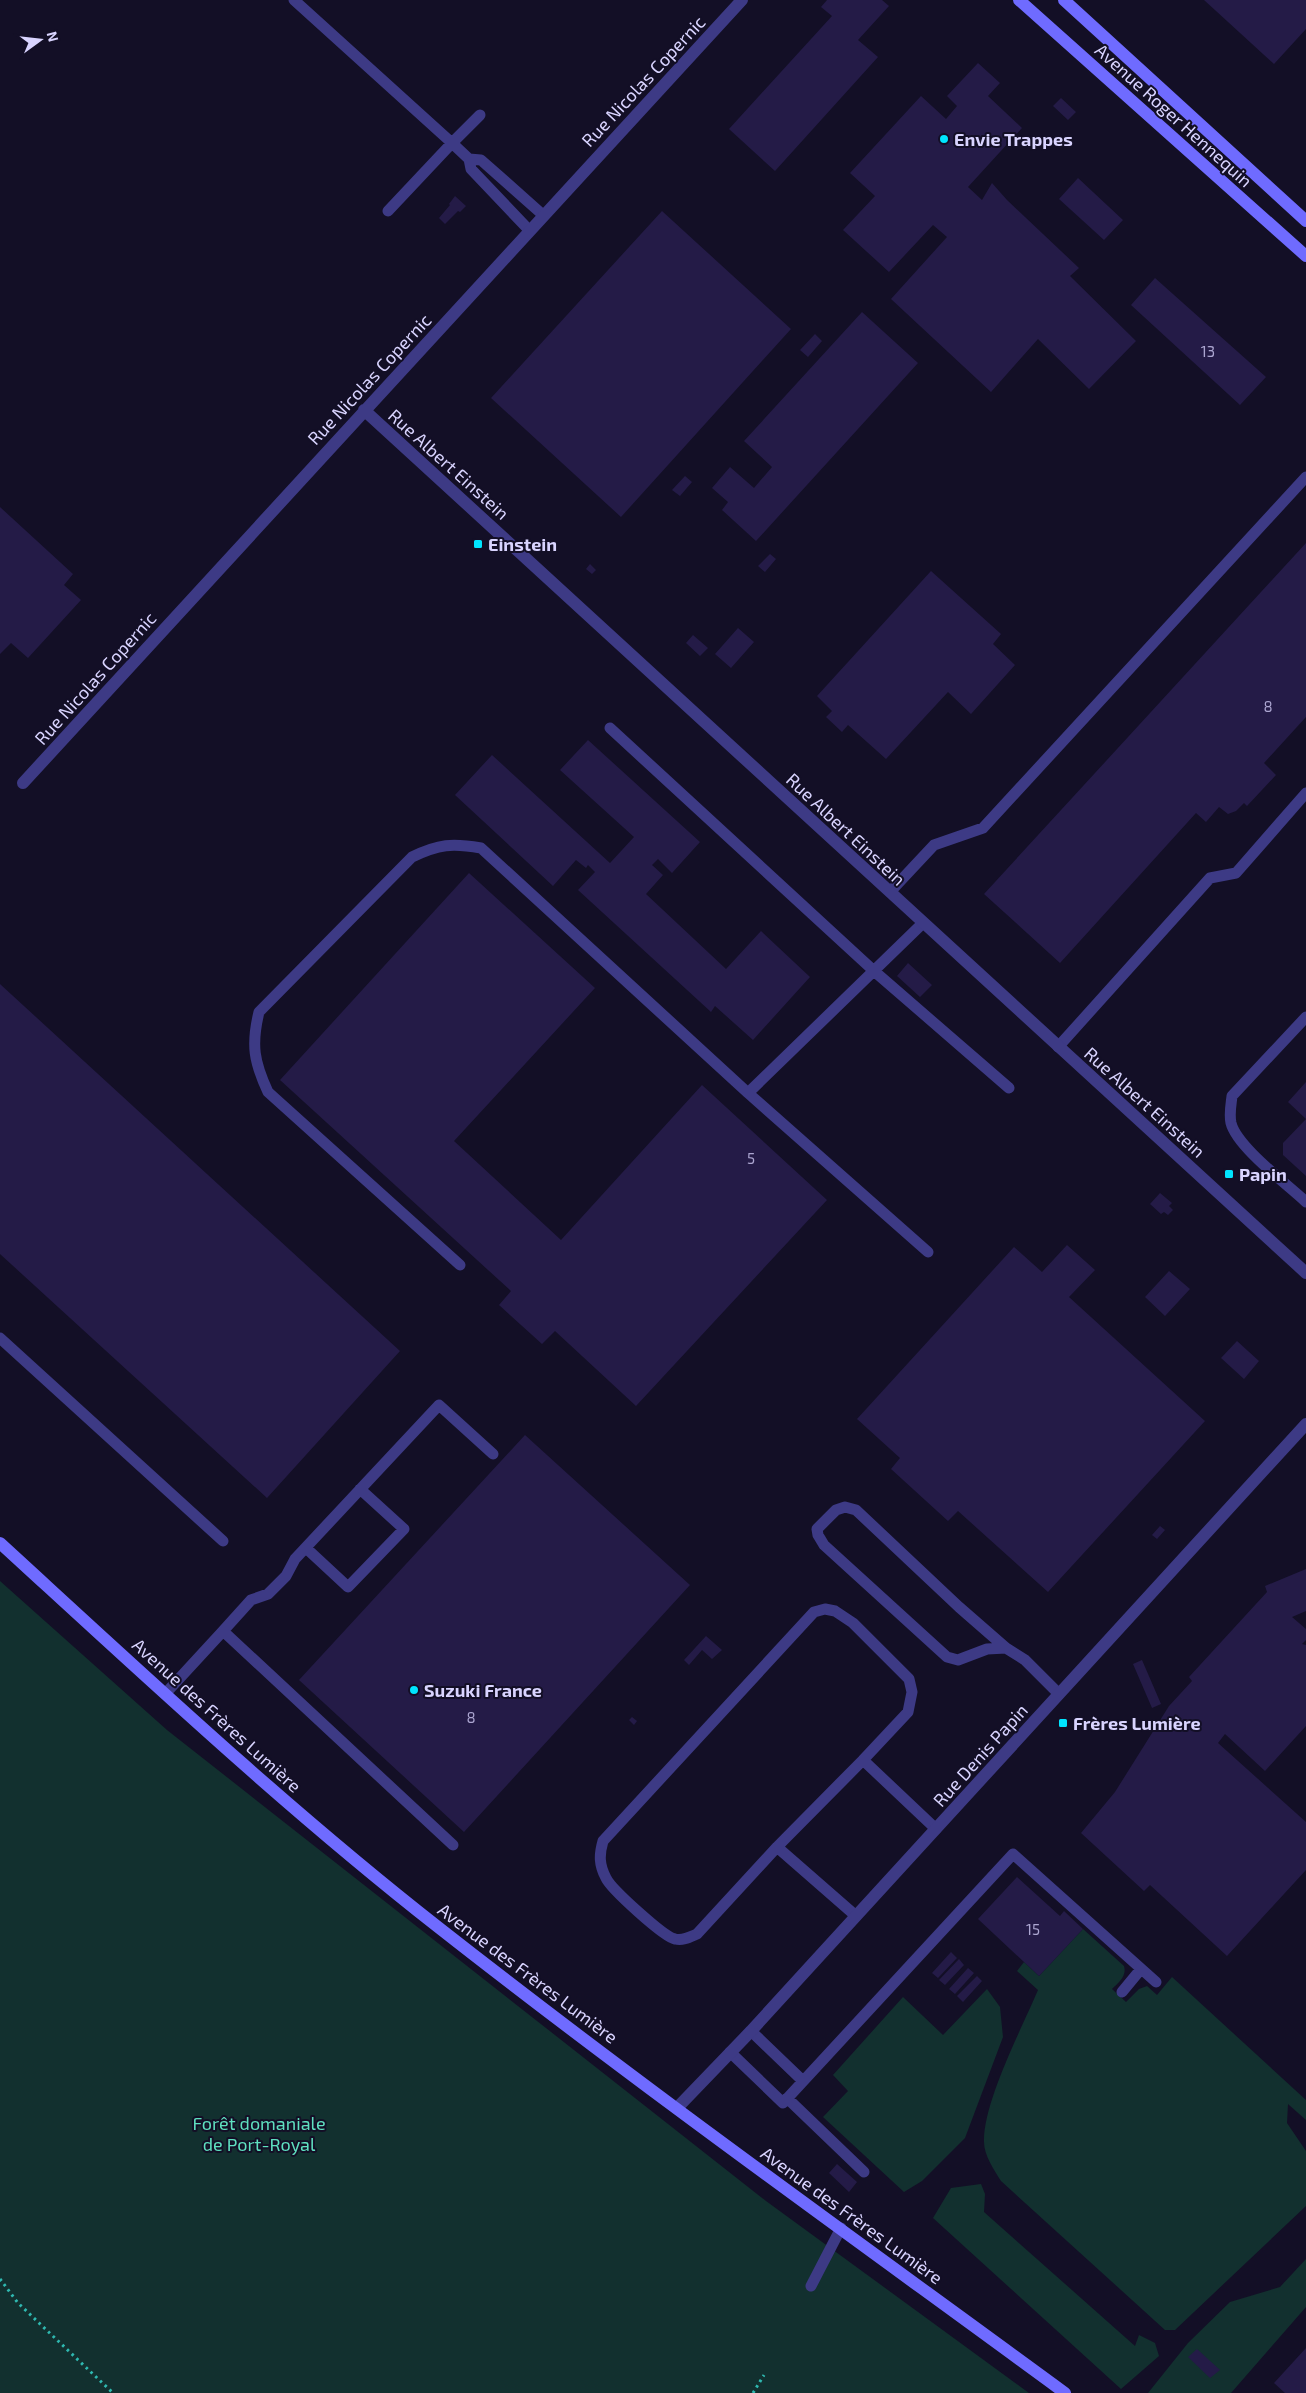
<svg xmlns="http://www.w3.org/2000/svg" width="1306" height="2393" font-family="'Exo 2',sans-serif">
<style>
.green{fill:#12302f}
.building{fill:#241b47}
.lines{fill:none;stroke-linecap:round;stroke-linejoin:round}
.path{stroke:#2fb8b0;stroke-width:3;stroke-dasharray:2.5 4;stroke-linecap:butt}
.lane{stroke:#3d3a85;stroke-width:11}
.street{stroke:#3d3a85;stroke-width:12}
.secondary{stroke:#6f6bff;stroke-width:12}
.poi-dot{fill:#00e5ff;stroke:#130f26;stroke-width:2}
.labels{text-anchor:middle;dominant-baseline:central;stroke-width:4;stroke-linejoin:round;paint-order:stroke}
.number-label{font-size:15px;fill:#aca6d1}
.street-label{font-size:18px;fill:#d9d4ff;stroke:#130f26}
.poi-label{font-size:18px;font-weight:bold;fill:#d9d4ff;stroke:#130f26;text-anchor:start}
.park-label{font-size:18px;fill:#5fe0c0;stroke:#130f26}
</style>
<rect width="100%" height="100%" fill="#130f26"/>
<path class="green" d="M0 1581 167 1730 766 2201 1029 2393H0Z
M1083 1929 1124 1966C1127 1976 1119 1982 1112 1989L1126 2002 1139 1989 1147 1986 1157 1995 1172 1977 1306 2100V2120L1288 2104 1287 2123 1306 2151V2206L1175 2330H1165L1001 2181C994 2170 984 2155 984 2142 983 2102 1022 2028 1038 1990L1017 1971 1024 1962 1039 1976Z
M987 1989 1000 2007 1003 2037 965 2138 922 2181 904 2192 823 2117 848 2091 833 2075 903 1997 943 2035Z
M981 2184 985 2194 984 2212 1135 2346 1139 2335 1155 2343 1159 2356 1121 2389 933 2218 951 2188Z
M1306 2259V2307L1231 2393H1148L1188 2343 1230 2302 1280 2287Z"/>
<path class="building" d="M827 0H882L889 6 858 40 878 57 775 171 729 129 832 16 821 7Z
M1204 0H1306V29L1274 64Z
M978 63 1000 83 988 96 1022 128 968 187 982 200 992 183 1007 200 1079 268 1070 276 1136 341 1089 389 1038 339 991 392 891 299 947 237 933 225 889 272 843 230 875 196 850 173 921 96 946 119 957 106 947 96Z
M1061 98 1076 112 1068 120 1053 106Z
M1078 178 1123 220 1104 240 1059 199Z
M455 196 466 206 460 212 458 211 445 224 439 218 450 205 449 204Z
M662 211 791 329 621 517 491 398Z
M1155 278 1266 377 1240 405 1131 305Z
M862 312 918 363 756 541 722 510 728 502 712 488 730 467 754 488 772 467 744 441Z
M815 334 822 341 808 357 800 350Z
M685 476 692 482 680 496 672 490Z
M0 507 73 574 64 585 81 600 28 658 11 643 0 654Z
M1306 543V717L1264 763 1276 775 1247 806 1244 803 1236 811 1228 814 1219 807 1206 822 1196 813 1060 963 984 894Z
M770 554 776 559 765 572 758 566Z
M590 564 596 570 592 574 586 569Z
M931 571 1001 634 993 644 1015 665 971 714 948 692 886 759 848 725 842 732 826 717 832 711 817 696Z
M738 628 754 642 731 668 715 654Z
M693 635 708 648 700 656 686 643Z
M588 740 700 842 672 873 658 859 652 865 663 875 646 894 726 969 761 931 810 977 753 1040 715 1006 711 1012 578 890 595 872 588 865 586 868 576 860 553 886 455 795 492 755 610 863 634 837 560 770Z
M469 873 595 988 454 1141 561 1240 702 1085 827 1200 636 1406 555 1331 542 1344 499 1305 511 1291 280 1080Z
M908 963 932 985 920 997 897 976Z
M0 984 400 1351 267 1498 0 1254Z
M1306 1082V1176L1283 1155V1143L1306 1119 1288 1102Z
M1160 1193 1172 1203 1169 1206 1173 1210 1168 1215 1164 1212 1161 1214 1150 1204Z
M1067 1245 1095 1270 1069 1297 1205 1421 1048 1592 958 1511 948 1521 891 1469 900 1458 857 1419 1014 1247 1042 1272Z
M1169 1271 1190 1289 1165 1316 1145 1297Z
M1237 1341 1259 1361 1244 1379 1221 1358Z
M525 1435 690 1585 464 1832 299 1680Z
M1160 1526 1165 1530 1157 1539 1152 1535Z
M1306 1569V1611L1292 1617 1306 1629V1640L1302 1644 1306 1645V1726L1265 1771 1225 1734 1218 1743 1306 1822V1870L1227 1956 1150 1885 1144 1891 1081 1833 1115 1792 1169 1706 1192 1681 1189 1677 1267 1592 1265 1586Z
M706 1636 722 1650 712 1659 702 1650 689 1665 684 1660Z
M1142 1660 1161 1704 1152 1708 1133 1664Z
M632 1717 637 1721 634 1725 629 1720Z
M1017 1877 1060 1916 1064 1911 1083 1929 1039 1976 978 1919Z
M951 1952 957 1958 938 1978 932 1973Z
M959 1959 964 1965 945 1985 939 1980Z
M968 1968 974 1973 955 1994 949 1989Z
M977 1976 982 1981 963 2002 957 1996Z
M837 2164 857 2182 849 2192 829 2173Z
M1306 2348V2393H1285L1274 2383Z
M1197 2349 1220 2370 1210 2378 1188 2357Z"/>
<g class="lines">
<path class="path" d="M0 2279 18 2303 113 2393
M753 2393 764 2375"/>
<path class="lane" d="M294 0 452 143 388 211
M480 115 452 143 469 159 471 169 529 230
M469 159 481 160 543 215
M610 728 874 971 1009 1088
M890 892 934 845 983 828 1306 477
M1306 1017 1232 1096C1231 1105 1229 1114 1231 1123 1237 1147 1287 1184 1306 1202
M1058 1047 1210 878 1236 873 1306 793
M748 1093 928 1252
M460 1265 268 1092C254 1062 251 1045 259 1012L412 857C439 844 452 843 481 848L748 1093 923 923
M0 1338 223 1541
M845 1507 856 1510 959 1607 1006 1648 987 1649 958 1660 947 1657 824 1545 818 1535 817 1529 836 1510Z
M306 1548 348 1587 404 1529 360 1489
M223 1631 251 1600 268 1594 286 1576 295 1559 439 1405 493 1454
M1006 1648 1025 1660 1059 1694
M165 1694 223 1631 453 1845
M777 1847 697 1934C690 1937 683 1941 675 1939 664 1937 611 1889 606 1878 599 1865 599 1855 603 1841L814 1612 825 1609 835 1611 853 1623 909 1679 912 1692 908 1712 863 1760
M856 1916 777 1847 863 1760 936 1829
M1122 1992 1141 1969
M751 2031 803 2081
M730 2052 783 2103 1013 1854 1156 1982
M787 2098 864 2172
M811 2286 841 2228"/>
<path class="street" d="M364 410 1306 1273
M23 783 742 0
M677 2108 751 2031 1306 1424"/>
<path class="secondary" d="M1019 0 1306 256
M1064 0 1306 221
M0 1543C143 1674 285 1807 438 1927 643 2088 855 2239 1065 2393"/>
</g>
<g class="poi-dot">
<circle cx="944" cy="139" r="5"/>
<rect x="473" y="539" width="10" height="10" rx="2.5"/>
<rect x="1224" y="1169" width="10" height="10" rx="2.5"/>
<circle cx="414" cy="1690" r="5"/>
<rect x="1058" y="1718" width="10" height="10" rx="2.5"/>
</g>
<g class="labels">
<g class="number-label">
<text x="1208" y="351">13</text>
<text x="1268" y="706">8</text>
<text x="751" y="1158">5</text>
<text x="471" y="1717">8</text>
<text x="1033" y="1929">15</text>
</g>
<g class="street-label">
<text transform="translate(643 81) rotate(-47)">Rue Nicolas Copernic</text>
<text transform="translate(1174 115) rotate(42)">Avenue Roger Hennequin</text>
<text transform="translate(369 379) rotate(-47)">Rue Nicolas Copernic</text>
<text transform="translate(449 464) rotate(42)">Rue Albert Einstein</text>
<text transform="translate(95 678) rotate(-48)">Rue Nicolas Copernic</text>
<text transform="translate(846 829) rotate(43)">Rue Albert Einstein</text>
<text transform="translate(1145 1102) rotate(42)">Rue Albert Einstein</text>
<text transform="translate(217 1715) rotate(42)">Avenue des Frères Lumière</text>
<text transform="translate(980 1755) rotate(-48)">Rue Denis Papin</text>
<text transform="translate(528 1973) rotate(37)">Avenue des Frères Lumière</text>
<text transform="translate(852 2215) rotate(36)">Avenue des Frères Lumière</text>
</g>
<g class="poi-label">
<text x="954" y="139">Envie Trappes</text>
<text x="488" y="544">Einstein</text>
<text x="1239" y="1174">Papin</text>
<text x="424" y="1690">Suzuki France</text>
<text x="1073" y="1723">Frères Lumière</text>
</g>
<g class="park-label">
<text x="259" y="2123">Forêt domaniale<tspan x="259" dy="21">de Port-Royal</tspan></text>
</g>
</g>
<g transform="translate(40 40) rotate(75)" stroke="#130f26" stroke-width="4" paint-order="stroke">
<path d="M0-4L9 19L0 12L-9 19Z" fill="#d9d4ff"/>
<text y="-8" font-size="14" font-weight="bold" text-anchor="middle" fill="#d9d4ff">N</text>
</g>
</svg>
